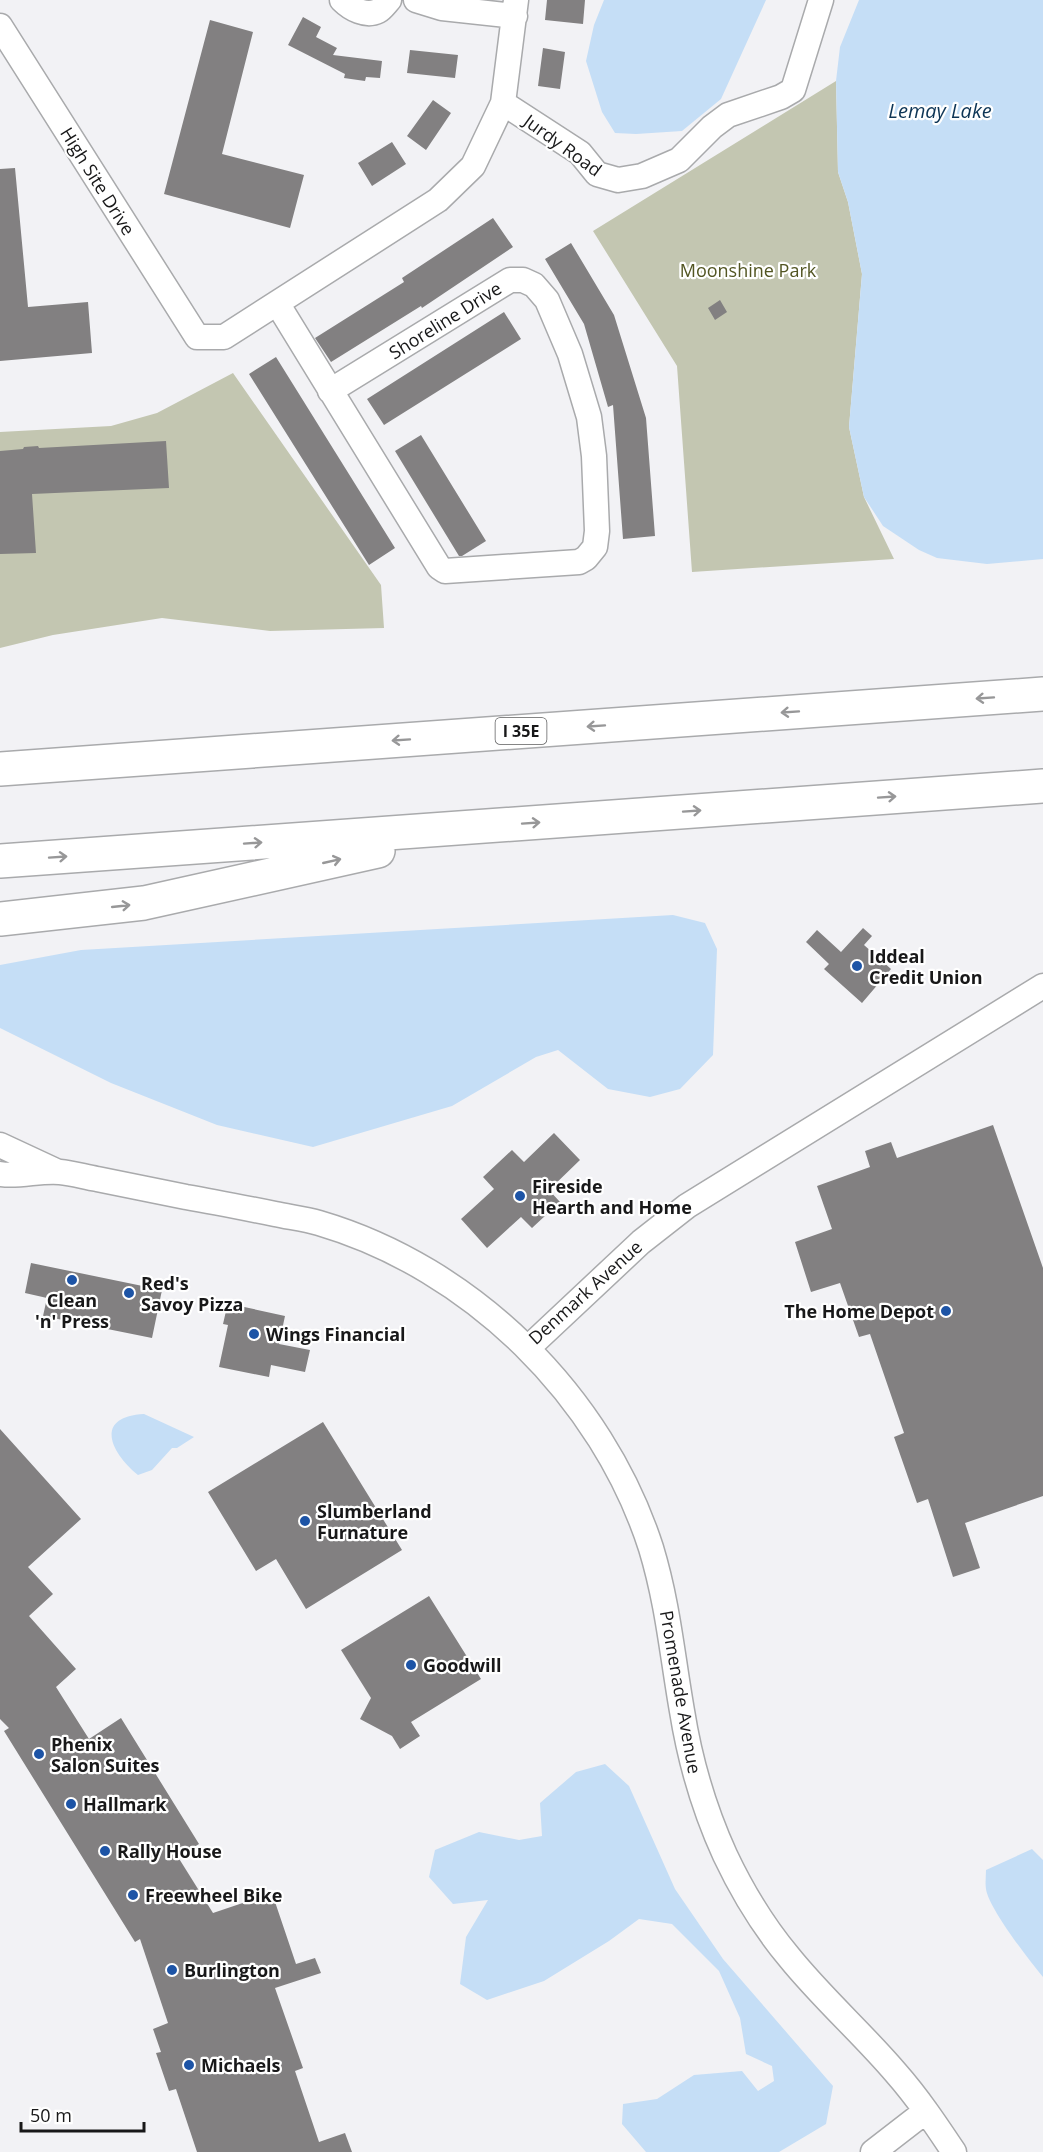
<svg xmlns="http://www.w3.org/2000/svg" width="1043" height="2152" font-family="'Open Sans',sans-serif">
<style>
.green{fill:#c3c6b1}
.water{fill:#c5def6}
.building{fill:#828081}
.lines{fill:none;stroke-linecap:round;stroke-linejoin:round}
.minor-casing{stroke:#a9aaac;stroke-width:27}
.highway-casing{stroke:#a9aaac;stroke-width:36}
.minor{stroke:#fff;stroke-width:24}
.highway{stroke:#fff;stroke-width:33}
.oneway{stroke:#979798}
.poi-dot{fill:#1d54a6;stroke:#fff;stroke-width:2}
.labels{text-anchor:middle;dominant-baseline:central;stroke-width:4.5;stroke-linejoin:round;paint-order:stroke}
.shield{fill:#fff;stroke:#5d5d5e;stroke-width:1.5}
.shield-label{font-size:16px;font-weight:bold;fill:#181819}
.street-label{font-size:18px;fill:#181819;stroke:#fff}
.park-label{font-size:18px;fill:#525522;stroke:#fff}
.poi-label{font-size:18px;font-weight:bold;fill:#181819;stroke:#fff;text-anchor:start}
.water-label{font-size:20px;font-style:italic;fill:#0d3556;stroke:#fff}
</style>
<rect width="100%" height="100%" fill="#f2f2f5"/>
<path class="green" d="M836 81 838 172 848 202 862 274 849 427 864 497 894 559 692 572 677 366 593 231Z
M233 373 381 585 384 628 270 631 162 618 53 635 0 648V432L111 426 157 413Z"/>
<path class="water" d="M604 0H766L721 99 682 131 636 134 615 133 602 112 586 61 594 25Z
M859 0H1043V559L987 564 937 558 919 550 883 526 864 497 849 427 862 274 848 202 838 172 836 81 840 47Z
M673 915 705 923 717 949 713 1055 680 1089 650 1097 608 1089 558 1050 536 1057 452 1106 313 1147 217 1125 111 1083 0 1028V965L81 950Z
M144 1414 194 1437 177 1448H172L152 1470 138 1475C111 1453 93 1417 144 1414Z
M605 1764 629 1786 675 1889 723 1959 833 2086 826 2124 779 2152H646L622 2124 623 2104 657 2099 694 2075 742 2071 758 2091 774 2081 772 2066 746 2054 740 2018 719 1971 672 1924 639 1919 609 1941 544 1981 487 2000 460 1984 466 1937 488 1900 453 1904 429 1877 435 1850 479 1832 519 1840 542 1836 540 1803 576 1772Z
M1032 1849 1043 1860V1977C1029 1960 989 1909 986 1889 985 1883 986 1876 986 1870Z"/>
<path class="building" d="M547 0H585L583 24 545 20Z
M303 17 321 27 316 37 337 48 333 55 382 61 380 78 366 77 365 81 344 78 345 74 288 45Z
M210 20 253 32 222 154 304 175 290 228 164 194Z
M543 48 565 52 560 89 538 86Z
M410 50 458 55 455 78 407 73Z
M433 100 451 113 426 150 407 136Z
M392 142 406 164 372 186 358 163Z
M15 168 28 307 88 302 92 353 0 361V169Z
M493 218 513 247 422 308 421 306 331 362 315 338 404 282 402 278Z
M571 243 614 315 646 418 655 536 623 539 613 405 608 407 584 324 545 259Z
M720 300 727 312 715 320 708 308Z
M504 312 521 339 384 425 367 399Z
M276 357 395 548 369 565 249 374Z
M421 435 486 541 462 556H459L395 451Z
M166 441 169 488 32 494 36 553 0 554V451L23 449 24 447 38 446 39 448Z
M863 928 872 936 864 945 891 969 862 1003 824 969 829 964 806 942 817 930 841 952Z
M993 1125 1043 1268V1496L965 1523 980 1568 953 1577 928 1499 917 1503 894 1437 904 1433 870 1334 859 1337 840 1283 811 1292 795 1242 832 1229 817 1186 870 1167 865 1151 891 1142 897 1158Z
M554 1133 580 1160 549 1190 560 1202 532 1228 521 1217 487 1248 461 1219 494 1189 483 1177 512 1150 524 1162Z
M31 1263 162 1290 152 1338 43 1316 47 1298 25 1293Z
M235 1305 285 1316 279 1344 310 1350 305 1372 271 1365 269 1377 219 1367 228 1325 223 1324 226 1311 234 1313Z
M323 1422 402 1550 306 1609 276 1559 256 1571 208 1492Z
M0 1429 81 1519 28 1567 53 1594 29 1616 76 1669 56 1687 89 1739 121 1718 199 1844 178 1857 213 1913 272 1893 296 1964 315 1958 321 1973 275 1988 303 2068 295 2071 319 2142 345 2133 352 2152H197L176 2089 169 2091 156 2053 161 2052 153 2029 168 2023 140 1939 135 1942 4 1731 9 1728 0 1719Z
M429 1596 481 1679 411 1722 420 1736 400 1749 392 1736 360 1719 371 1698 341 1650Z"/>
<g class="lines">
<g class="minor-casing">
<path id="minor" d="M342 0C351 9 366 17 378 11 382 9 386 3 389 0
M416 0 442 8 515 16
M0 26 197 337H224L438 200 473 166 503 103 516 0
M503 103 580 153 597 174 618 180 642 176 679 160 712 127 728 115 781 97 793 90 821 0
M277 303 439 567 445 571 579 562 586 558 595 547 597 531 594 456 589 417 570 354 547 300 534 285 523 280H510L330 391
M0 1145 58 1172
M0 1174C20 1177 40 1170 60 1172 72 1173 85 1177 97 1179 127 1185 156 1191 186 1197 215 1202 245 1208 275 1214 289 1217 305 1219 319 1223 472 1268 602 1396 651 1548 668 1604 672 1654 682 1711 690 1761 704 1809 725 1855 742 1891 763 1926 789 1957 822 1998 862 2033 896 2073 918 2098 936 2125 954 2152
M528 1348 641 1242 687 1206 1043 986
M873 2152 926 2111"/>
</g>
<g class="highway-casing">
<path id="highway" d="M0 769 1043 694
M0 861 1043 786
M0 919 144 903 378 851"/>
</g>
<use href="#minor" class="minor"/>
<use href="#highway" class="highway"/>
</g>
<defs><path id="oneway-shaft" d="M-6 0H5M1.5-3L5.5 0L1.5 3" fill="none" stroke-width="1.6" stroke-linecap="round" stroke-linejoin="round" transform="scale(1.5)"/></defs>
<g class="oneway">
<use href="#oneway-shaft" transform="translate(985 698) rotate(176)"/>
<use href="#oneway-shaft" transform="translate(790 712) rotate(176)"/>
<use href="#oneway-shaft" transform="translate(596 726) rotate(176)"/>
<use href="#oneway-shaft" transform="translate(401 740) rotate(176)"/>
<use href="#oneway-shaft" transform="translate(887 797) rotate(-4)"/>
<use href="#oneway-shaft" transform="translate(692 811) rotate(-4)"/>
<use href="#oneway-shaft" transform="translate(531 823) rotate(-4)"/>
<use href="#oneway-shaft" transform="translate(253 843) rotate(-4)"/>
<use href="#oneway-shaft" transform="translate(58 857) rotate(-4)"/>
<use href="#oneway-shaft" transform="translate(332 861) rotate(-13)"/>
<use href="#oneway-shaft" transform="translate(121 906) rotate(-6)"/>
</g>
<g class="poi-dot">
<circle cx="857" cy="966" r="6"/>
<circle cx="520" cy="1196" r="6"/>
<circle cx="72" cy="1280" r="6"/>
<circle cx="129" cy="1293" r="6"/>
<circle cx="946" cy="1311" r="6"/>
<circle cx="254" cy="1334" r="6"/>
<circle cx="305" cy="1521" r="6"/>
<circle cx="411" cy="1665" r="6"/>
<circle cx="39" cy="1754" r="6"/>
<circle cx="71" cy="1804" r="6"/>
<circle cx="105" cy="1851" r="6"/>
<circle cx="133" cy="1895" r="6"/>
<circle cx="172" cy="1970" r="6"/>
<circle cx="189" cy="2065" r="6"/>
</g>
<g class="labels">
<rect class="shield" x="495.5" y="718" width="51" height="26" rx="4.5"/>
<g class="shield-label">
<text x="521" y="731">I 35E</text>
</g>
<g class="street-label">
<text transform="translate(563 145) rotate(36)">Jurdy Road</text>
<text transform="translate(98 181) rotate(58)">High Site Drive</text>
<text transform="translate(445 320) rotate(-32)">Shoreline Drive</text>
<text transform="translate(585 1292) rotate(-42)">Denmark Avenue</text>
<text transform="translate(681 1692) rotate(80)">Promenade Avenue</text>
</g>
<g class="park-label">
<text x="748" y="270">Moonshine Park</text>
</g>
<g class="poi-label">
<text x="869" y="956">Iddeal<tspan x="869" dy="21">Credit Union</tspan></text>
<text x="532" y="1186">Fireside<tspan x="532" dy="21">Hearth and Home</tspan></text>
<text x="141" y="1283">Red's<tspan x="141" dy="21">Savoy Pizza</tspan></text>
<text x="72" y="1300" text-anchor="middle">Clean<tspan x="72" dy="21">'n' Press</tspan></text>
<text x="934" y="1311" text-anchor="end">The Home Depot</text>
<text x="266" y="1334">Wings Financial</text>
<text x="317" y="1511">Slumberland<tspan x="317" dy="21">Furnature</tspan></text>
<text x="423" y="1665">Goodwill</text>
<text x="51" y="1744">Phenix<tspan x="51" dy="21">Salon Suites</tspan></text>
<text x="83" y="1804">Hallmark</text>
<text x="117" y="1851">Rally House</text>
<text x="145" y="1895">Freewheel Bike</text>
<text x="184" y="1970">Burlington</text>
<text x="201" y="2065">Michaels</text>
</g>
<g class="water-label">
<text x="940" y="110">Lemay Lake</text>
</g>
</g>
<path d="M21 2122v9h123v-9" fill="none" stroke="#181819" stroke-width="3"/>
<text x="30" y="2122" font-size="18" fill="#181819" stroke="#ffffff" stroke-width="4.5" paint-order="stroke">50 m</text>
</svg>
